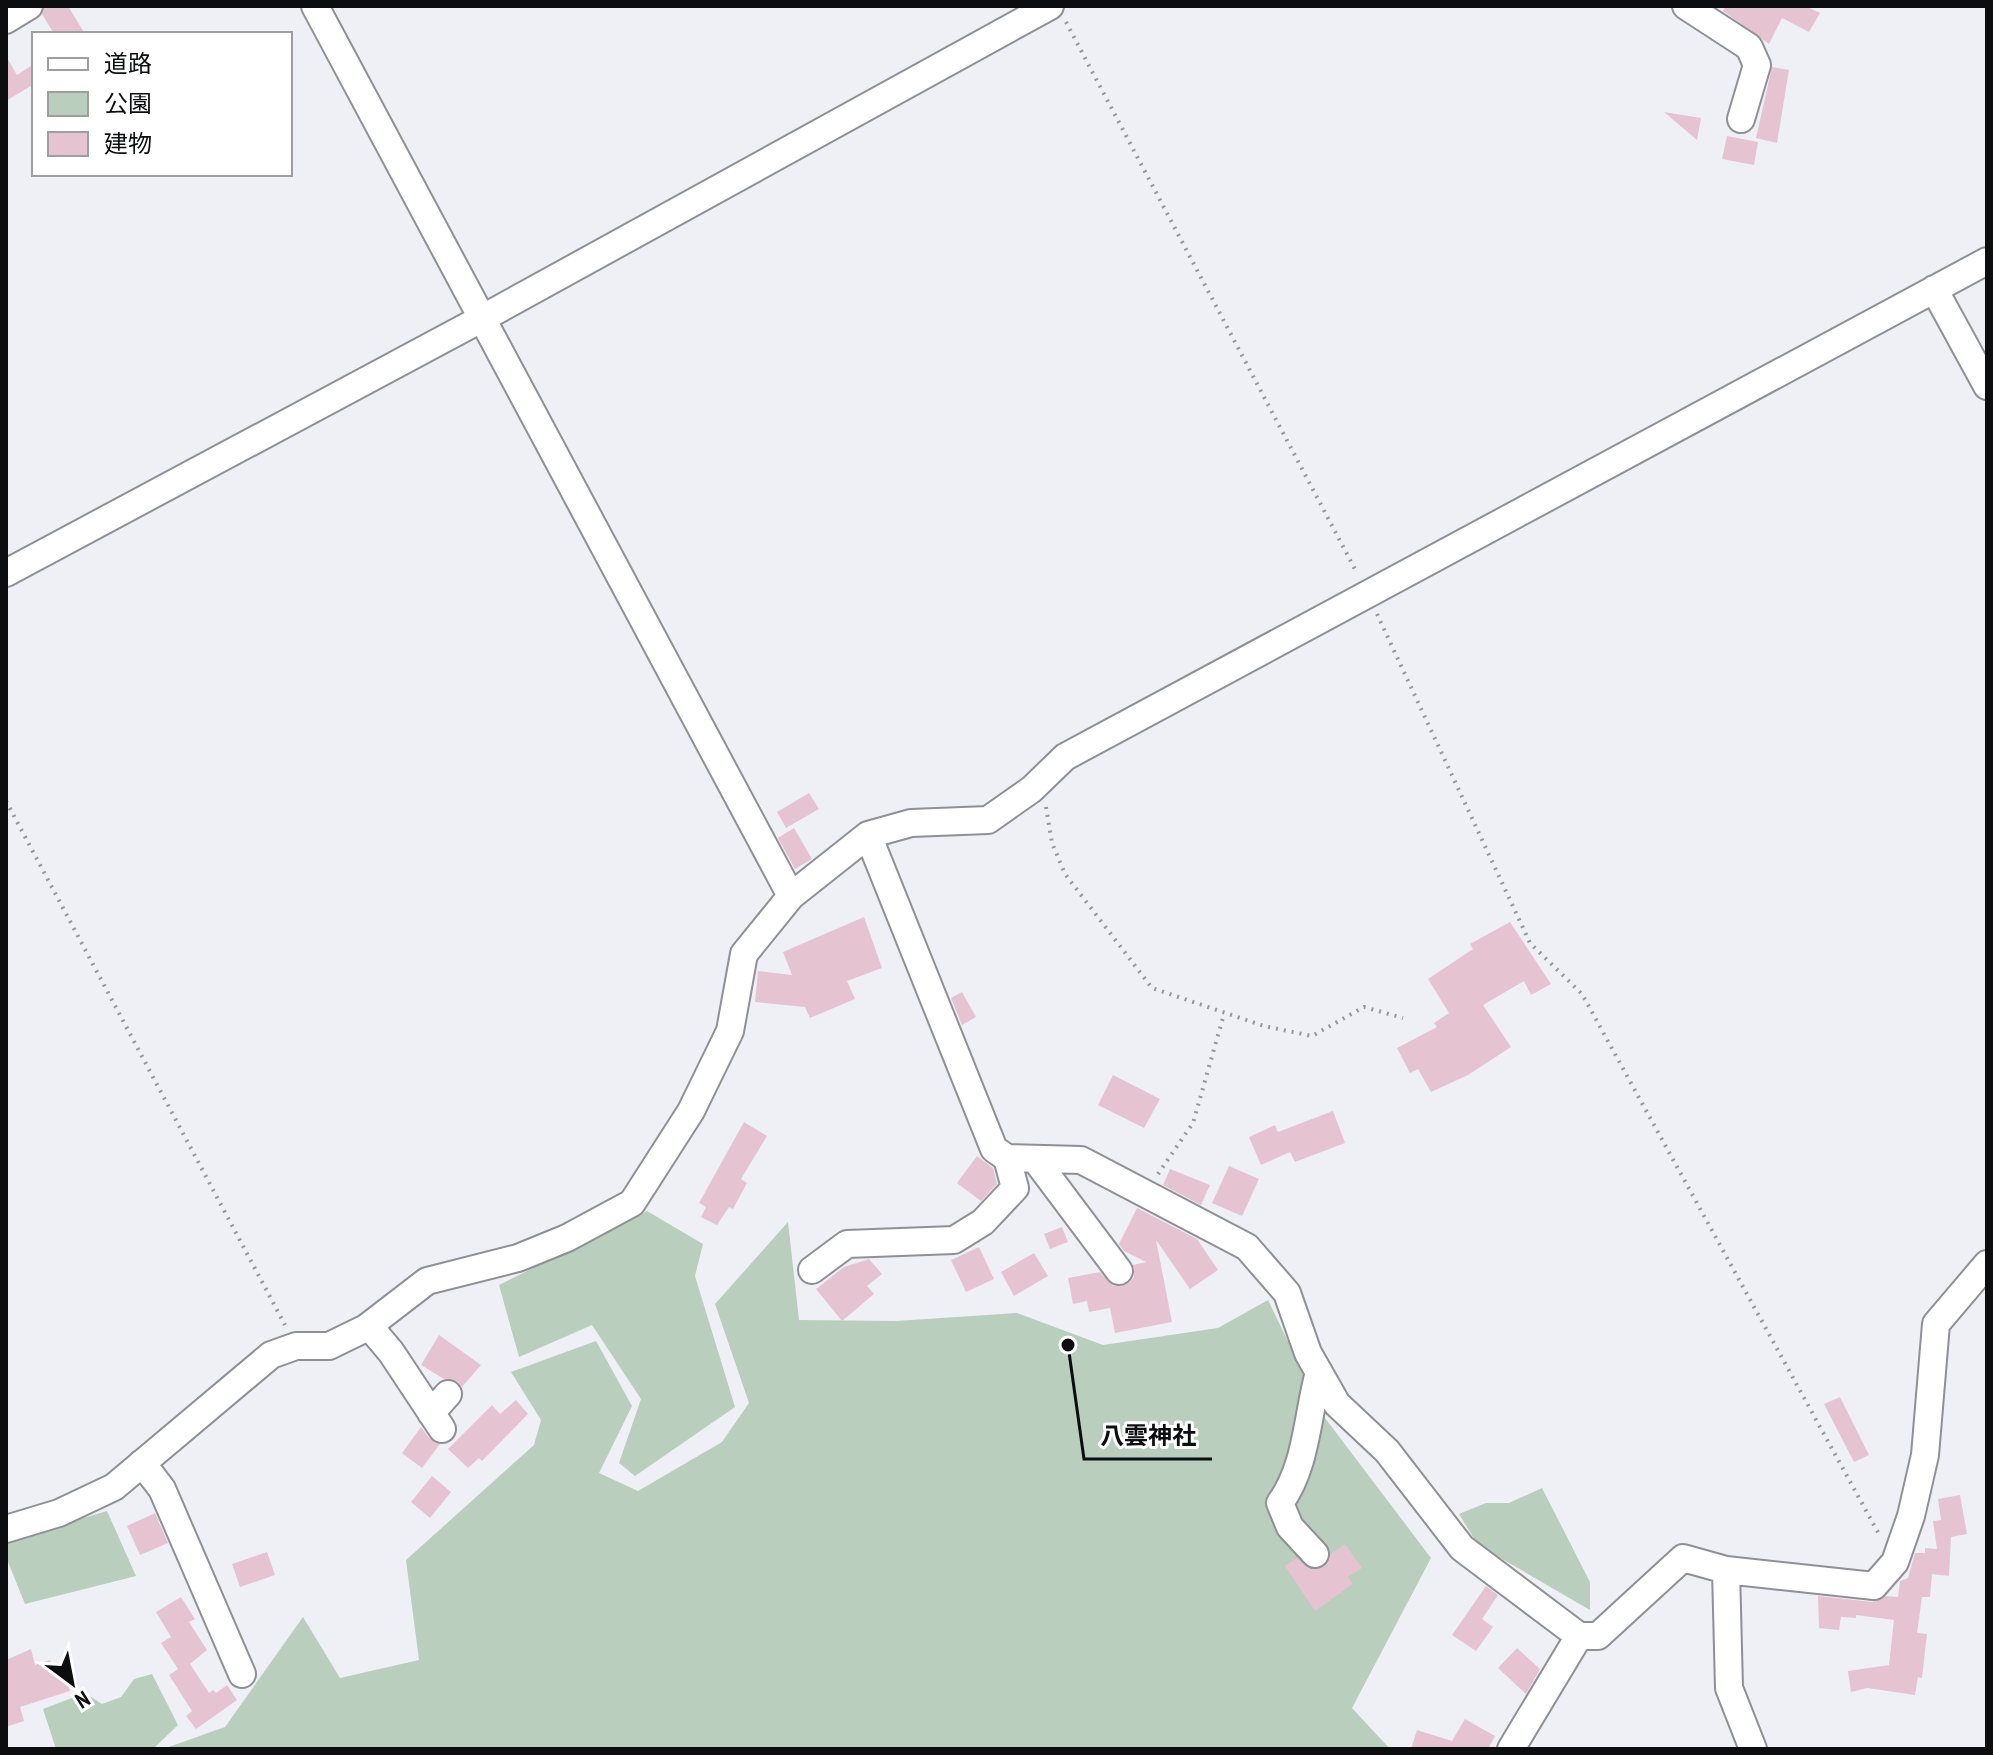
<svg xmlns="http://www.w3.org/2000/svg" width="1993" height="1755" font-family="'PT Sans Narrow','Noto Sans JP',sans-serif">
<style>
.green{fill:#b9cebc}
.building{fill:#e6c3d1}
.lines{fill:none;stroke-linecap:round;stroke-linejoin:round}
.minor-casing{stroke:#8e9095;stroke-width:30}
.path{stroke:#95979b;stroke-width:4;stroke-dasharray:2 6;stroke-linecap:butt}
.minor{stroke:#fff;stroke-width:26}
.leader{fill:none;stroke:#0c0d0e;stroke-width:3}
.callout-dot{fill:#0c0d0e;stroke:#fff;stroke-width:3}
.callout-label{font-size:24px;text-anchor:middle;font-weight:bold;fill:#0c0d0e;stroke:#fff;stroke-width:6;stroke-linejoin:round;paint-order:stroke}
</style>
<rect width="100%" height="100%" fill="#eef0f6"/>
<path class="green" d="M647 1211 703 1244 695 1276 735 1407 635 1476 619 1463 641 1399 592 1325 519 1357 499 1285Z
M788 1222 799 1320 896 1321 1017 1313 1103 1345 1218 1328 1268 1300 1325 1418 1431 1558 1352 1708 1390 1749H163L225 1727 303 1617 340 1678 419 1660 406 1560 534 1445 541 1420 511 1372 596 1341 632 1406 599 1473 638 1491 722 1442 749 1403 715 1304Z
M1542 1488 1590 1582V1610L1478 1545 1459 1514 1486 1503H1509Z
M107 1511 136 1576 25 1604 6 1557V1541Z
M152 1674 178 1725 153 1749H56L43 1709 85 1693 102 1704 121 1697 134 1679Z"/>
<path class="building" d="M45 6H68L85 34H54L42 14Z
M1726 6H1805L1820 13 1809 32 1782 18 1769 44 1723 11Z
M6 56 17 75 34 64V84L6 101Z
M1772 67 1789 70 1777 143 1756 138Z
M1664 112 1701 118 1697 140Z
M1727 136 1758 142 1754 165 1722 159Z
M809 793 819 809 786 828 777 812Z
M794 828 812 859 795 869 778 838Z
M864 917 882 968 847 981 855 999 810 1018 805 1007 755 1002 758 971 792 975 783 952Z
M1510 922 1551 984 1531 995 1524 981 1483 1005 1511 1047 1468 1075 1431 1092 1418 1069 1410 1073 1397 1048 1437 1027 1434 1023 1449 1013 1428 979 1473 949 1470 944Z
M962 992 976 1017 962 1025 951 998Z
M1113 1075 1160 1099 1144 1128 1098 1105Z
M1333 1111 1345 1143 1295 1162 1290 1152 1261 1165 1249 1137 1275 1125 1278 1132Z
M744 1122 767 1136 741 1179 747 1183 733 1209 729 1207 717 1225 701 1217 706 1207 699 1203Z
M977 1156 993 1168 997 1184 981 1201 957 1183Z
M1229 1166 1259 1179 1242 1216 1212 1203Z
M1170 1169 1210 1185 1201 1205 1163 1185Z
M1137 1208 1197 1239 1218 1270 1190 1289 1156 1240 1172 1322 1115 1333 1110 1308 1089 1312 1087 1301 1073 1304 1068 1278 1100 1272 1113 1286 1129 1283 1134 1277 1133 1265 1146 1262 1124 1251 1119 1244Z
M1062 1227 1068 1242 1050 1249 1044 1234Z
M979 1247 994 1279 966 1292 951 1260Z
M1034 1253 1048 1276 1014 1296 1001 1272Z
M869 1259 882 1274 867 1286 874 1294 842 1321 816 1289 844 1267Z
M439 1335 481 1365 462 1387 458 1382 444 1379 421 1365Z
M1840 1397 1869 1455 1854 1462 1824 1404Z
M516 1400 528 1414 482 1461 479 1458 468 1468 448 1449 492 1405 500 1414Z
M421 1427 429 1438 440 1444 422 1468 402 1453Z
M432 1476 451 1492 430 1518 411 1502Z
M1960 1495 1967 1534 1951 1537 1949 1576 1932 1574 1930 1597H1922L1917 1633 1927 1634 1922 1678 1918 1677 1915 1695 1867 1688 1851 1692 1848 1671 1889 1665 1894 1620 1856 1615V1618L1841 1617 1839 1630 1819 1628 1818 1596 1872 1602 1887 1596 1898 1597 1900 1581 1908 1578 1915 1553H1925V1548L1937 1549 1933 1521 1941 1520 1938 1499Z
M155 1513 168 1543 140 1555 127 1526Z
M1345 1544 1362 1568 1348 1577 1353 1584 1315 1611 1285 1566 1297 1558 1310 1569H1319L1326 1565 1331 1554Z
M267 1552 275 1575 240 1587 232 1564Z
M1486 1586 1498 1595 1482 1619 1493 1627 1476 1651 1452 1635Z
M181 1597 195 1619 189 1622 207 1650 190 1664 209 1693 213 1690 216 1693 227 1685 237 1700 196 1729 186 1716 192 1711 169 1675 178 1669 161 1643 171 1637 156 1612Z
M1517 1648 1540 1669 1526 1694 1498 1668Z
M31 1649 35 1665 50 1660 52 1668 61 1665 70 1691 20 1707 24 1721 6 1727V1660Z
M1465 1719 1495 1736 1488 1749H1411L1417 1730 1452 1741Z"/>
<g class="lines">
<g class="minor-casing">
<path id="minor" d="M315 6 791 896
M1686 6 1749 47 1757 65 1741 119
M6 20 29 6
M1934 289 1987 386
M6 573 481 319 1050 6
M868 835 994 1149 1007 1158 1081 1160 1247 1247 1287 1293 1308 1353 1337 1404 1387 1451 1462 1548 1579 1636
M1035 1159 1119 1271
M812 1270 847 1244 954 1240 983 1222 1015 1188 1007 1158
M369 1326 391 1352 442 1429
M431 1413 448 1394
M142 1463 162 1489 242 1674
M6 1529 59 1513 114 1487 271 1355 296 1346H329L366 1328 427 1281 518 1258 567 1238 632 1203 691 1111 730 1031 744 954 791 896 868 835 911 823 988 820 1032 789 1065 757 1987 261
M1315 1554 1290 1527 1280 1503C1307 1466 1307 1416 1319 1372
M1726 1570 1729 1688 1753 1749
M1511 1749 1579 1636H1598L1683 1558 1726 1570 1874 1586 1895 1562 1911 1516 1925 1455 1936 1324 1987 1264"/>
</g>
<path class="path" d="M1066 22 1357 573
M1377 614 1530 943 1582 994 1880 1536
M6 801 285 1325
M1046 807 1052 843 1065 874 1152 988 1264 1026 1312 1036 1364 1007 1403 1018
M1158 1174 1193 1123 1224 1014"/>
<use href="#minor" class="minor"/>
</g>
<path class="leader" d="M1068 1345L1084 1459H1212"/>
<circle class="callout-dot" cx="1068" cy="1345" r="8"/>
<g class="callout-label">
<text x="1148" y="1444">八雲神社</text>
</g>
<rect width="1993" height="1755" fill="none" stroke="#0c0d0e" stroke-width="16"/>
<rect x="32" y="32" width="260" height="144" fill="#ffffff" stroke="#9e9e9f" stroke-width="2"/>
<rect x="48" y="58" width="40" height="12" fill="#ffffff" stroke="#9e9e9f" stroke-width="2"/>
<text x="104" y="72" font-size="24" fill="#0c0d0e">道路</text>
<rect x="48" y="92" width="40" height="24" fill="#b9cebc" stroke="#9e9e9f" stroke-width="2"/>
<text x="104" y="112" font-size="24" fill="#0c0d0e">公園</text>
<rect x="48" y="132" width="40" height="24" fill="#e6c3d1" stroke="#9e9e9f" stroke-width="2"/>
<text x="104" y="152" font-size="24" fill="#0c0d0e">建物</text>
<g transform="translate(72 1683) rotate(148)" stroke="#ffffff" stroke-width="6" paint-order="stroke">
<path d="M0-6L14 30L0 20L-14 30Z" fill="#0c0d0e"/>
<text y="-12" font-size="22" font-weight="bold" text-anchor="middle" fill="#0c0d0e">N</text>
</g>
</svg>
